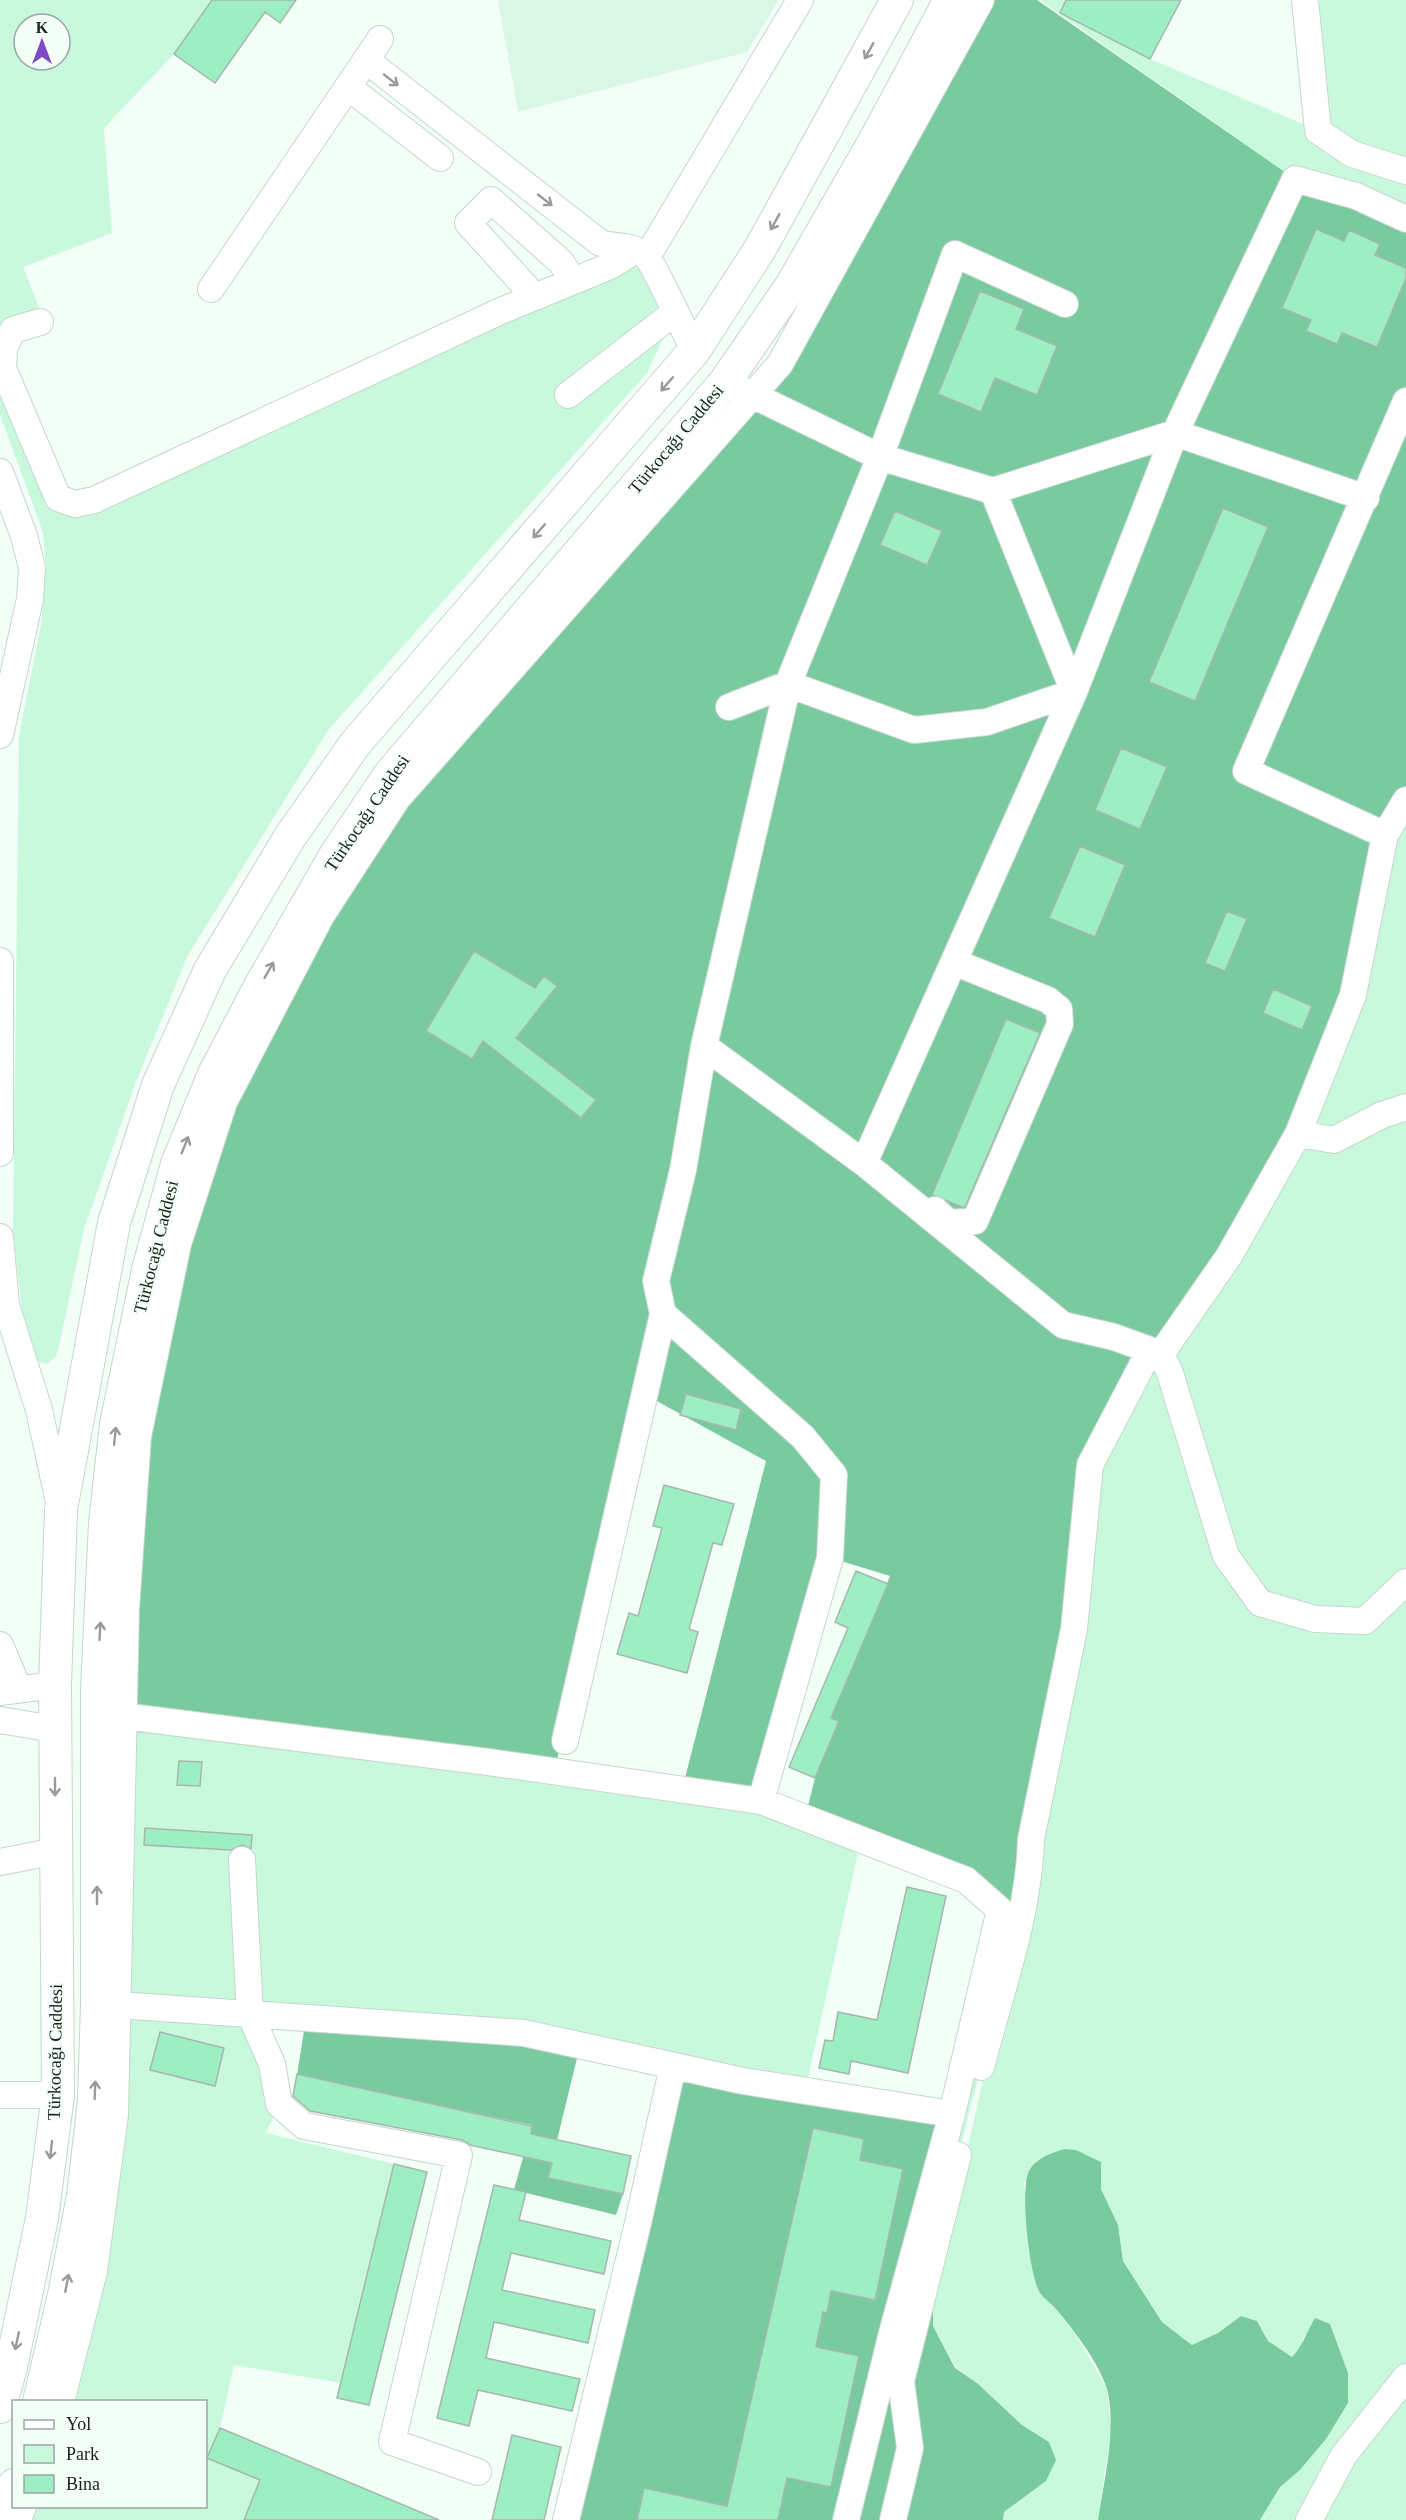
<svg xmlns="http://www.w3.org/2000/svg" width="1406" height="2520" font-family="Georgia,serif">
<style>
.built{fill:#daf6e5}
.green{fill:#c9f9dd;fill-rule:evenodd}
.forest{fill:#7acaa0}
.building{fill:#9deec2;stroke:#a5b8ad;stroke-width:1.5}
.lines{fill:none;stroke-linecap:round;stroke-linejoin:round}
.minor-casing{stroke:#c4d7cc;stroke-width:28}
.major-casing{stroke:#c4d7cc;stroke-width:34}
.minor{stroke:#fff;stroke-width:26}
.major{stroke:#fff;stroke-width:32}
.oneway{stroke:#989b99}
.labels{text-anchor:middle;dominant-baseline:central;stroke-width:4.5;stroke-linejoin:round;paint-order:stroke}
.street-label{font-size:18px;fill:#1a211d;stroke:#f2fef7}
</style>
<rect width="100%" height="100%" fill="#f2fef7"/>
<path class="built" d="M498 0H779L747 52 518 112Z"/>
<path class="green" d="M0 0H212L174 54 104 128 112 233 23 267 44 319 4 348 75 504 647 257 675 312 647 373 329 729 188 955 136 1082 84 1229 57 1355 47 1364 36 1361 22 1309 13 1231 19 736 41 625 46 572 43 532 0 415ZM24 24H60V60H24Z
M1040 0H1066L1060 13 1150 59 1317 130 1305 0H1406V219L1295 179Z
M1406 800V2520H1260L1280 2487 1299 2471 1348 2373 1330 2324 1304 2336 1301 2348 1292 2357 1268 2341 1257 2321 1241 2316 1218 2333 1193 2345 1162 2322 1123 2261 1118 2225 1101 2189V2162L1024 2182 1040 2294 1054 2306 1076 2335 1107 2389 1111 2429 1098 2520H1003L1004 2512 1046 2481 1049 2442 1022 2425 977 2383 956 2368 933 2326V2298L1017 1933 968 2117 918 2323 1090 1465Z
M124 1716 761 1801 861 1839 805 2091 524 2033 250 2014 279 2104 266 2133 394 2164 341 2383 234 2365 220 2428 208 2458 261 2480 244 2520H20L23 2507 206 2506V2402L61 2401Z"/>
<path class="forest" d="M981 0H1037L1295 179 1406 219V800L1353 995 1298 1134 1090 1465 1023 1907 1000 1910 805 1818 815 1778 839 1722 831 1718 890 1576 831 1558 761 1801 682 1790 766 1461 644 1394 554 1772 124 1716 138 1436 225 1102 397 799 780 364Z
M306 2018 580 2046 548 2177 623 2194 616 2215 514 2190 532 2125 297 2075Z
M673 2066 952 2114 933 2298V2326L955 2368 977 2383 1022 2425 1049 2442 1056 2460 1046 2481 1004 2512 1003 2520H565Z
M1064 2149 1076 2150 1101 2162V2189L1118 2225 1123 2261 1162 2322 1192 2345 1218 2333 1241 2316 1257 2321 1268 2341 1292 2357C1303 2346 1307 2331 1315 2318L1330 2324 1348 2373V2403L1326 2439 1299 2471 1280 2487 1260 2520H1098C1104 2481 1117 2428 1107 2389 1099 2363 1073 2329 1056 2309 1051 2303 1044 2299 1040 2293 1029 2275 1019 2185 1030 2169 1038 2157 1052 2153 1064 2149Z"/>
<path class="building" d="M212 0H296L280 23 265 12 215 83 174 54Z
M1066 0H1181L1150 59 1060 13Z
M1316 229 1344 241 1349 230 1380 244 1375 255 1406 268V278L1377 347 1342 333 1337 344 1306 331 1311 320 1282 308Z
M980 291 1024 309 1016 329 1057 346 1037 395 995 378 981 412 938 394Z
M1223 508 1268 527 1195 701 1149 682Z
M895 511 942 531 927 565 880 545Z
M1121 748 1167 767 1140 829 1095 810Z
M1080 846 1125 865 1095 937 1049 918Z
M1227 911 1247 919 1225 971 1205 963Z
M474 951 535 988 544 976 557 986 516 1038 596 1100 581 1118 483 1041 472 1059 426 1031Z
M1273 989 1312 1006 1302 1030 1263 1013Z
M1006 1019 1040 1033 965 1207H962L932 1195Z
M686 1394 741 1409 736 1430 680 1415Z
M664 1485 734 1504 722 1545 713 1543 689 1629 698 1632 687 1673 617 1654 629 1613 638 1616 662 1528 653 1526Z
M856 1571 888 1584 831 1718 839 1721 815 1778 789 1767 848 1628 835 1622Z
M179 1761 202 1762 200 1786 177 1785Z
M145 1828 252 1835 251 1849 242 1845 231 1850 144 1845Z
M907 1887 946 1896 908 2073 851 2061 849 2074 819 2068 825 2040 833 2041 838 2012 877 2020Z
M160 2032 224 2048 215 2086 150 2070Z
M297 2074 532 2126 531 2134 631 2156 623 2194 548 2178 552 2163 470 2145 462 2140 310 2111 293 2096Z
M813 2128 864 2139 860 2160 903 2169 875 2300 831 2291 827 2313 823 2312 816 2347 859 2356 831 2487 787 2478 778 2520H637L644 2488 727 2506Z
M394 2164 427 2172 369 2405 337 2398Z
M494 2185 526 2192 519 2220 611 2241 604 2274 511 2253 502 2290 595 2310 588 2343 494 2322 486 2358 580 2379 572 2411 478 2390 469 2426 437 2418Z
M220 2428 439 2520H244L260 2480 207 2458Z
M512 2435 561 2447 544 2520H492Z"/>
<g class="lines">
<g class="minor-casing">
<path id="minor" d="M1305 0 1318 131 1352 154 1406 171
M380 39 366 60 599 242C614 249 630 243 646 256 654 264 687 336 694 351
M348 87 440 158
M647 257 800 0
M211 289 366 60
M535 297 468 223 491 200 561 262 573 281
M40 322 13 330 4 348 3 368 58 498 75 504 94 500 503 310 610 266 634 251
M738 388 880 457 993 491 1175 433 1366 498
M568 395 675 312
M0 472 24 536 32 568 30 599 0 735
M729 707 788 684 914 730 987 722 1074 692 993 491
M1385 835 1246 771 1406 401
M0 961V1153
M704 1046 864 1163 1063 1325 1114 1337 1161 1354 1170 1373 1226 1556 1260 1603 1315 1619 1365 1621 1406 1582
M1298 1134 1334 1140 1382 1115 1406 1107
M864 1163 1074 692 1175 433 1295 179 1356 196 1406 219
M935 1210 949 1223 975 1221 1060 1024 1059 1009 1048 1000 954 962
M0 1237 6 1305 39 1410 59 1502
M663 1314 803 1437 834 1475 830 1558 761 1801
M1161 1354 1229 1256 1298 1134 1353 995 1385 835 1406 800
M0 1645 19 1690
M0 1692 55 1685
M107 1714 496 1763 761 1801 966 1880 1000 1910 952 2114 892 2333 846 2520
M0 1720 55 1729
M565 1741 663 1314 656 1281 683 1170 704 1046 788 684 880 457 955 254 1065 304
M242 1860 250 2014 272 2064 279 2104 304 2126 459 2155 392 2442 478 2472
M0 1862 56 1851
M103 2004 524 2033 743 2081 952 2114
M981 2067C1000 1993 1029 1916 1031 1839L1074 1629 1090 1465 1150 1350
M0 2095H58
M61 2402 94 2271 115 2115 126 1609 138 1436 178 1244 224 1102 321 916 397 799 780 364 981 0
M18 2520 23 2506
M566 2520 638 2223 673 2066
M893 2520 910 2448 901 2381 958 2155
M1309 2520 1344 2455 1406 2377"/>
</g>
<g class="major-casing">
<path id="major" d="M39 2402 64 2295 83 2196 94 2101 97 2004V1689L105 1523 116 1424 148 1270 177 1164 214 1074 259 988 336 854 390 774 725 382 791 286 875 140 950 0
M0 2407 11 2367 42 2218 58 2095 55 1685 61 1510 114 1223 158 1085 210 970 290 837 355 744 694 351 760 249 897 0
M0 2520 14 2485"/>
</g>
<use href="#minor" class="minor"/>
<use href="#major" class="major"/>
</g>
<defs><path id="oneway-shaft" d="M-6 0H5M1.5-3L5.5 0L1.5 3" fill="none" stroke-width="1.6" stroke-linecap="round" stroke-linejoin="round" transform="scale(1.5)"/></defs>
<g class="oneway">
<use href="#oneway-shaft" transform="translate(869 51) rotate(119)"/>
<use href="#oneway-shaft" transform="translate(391 80) rotate(38)"/>
<use href="#oneway-shaft" transform="translate(545 200) rotate(38)"/>
<use href="#oneway-shaft" transform="translate(775 222) rotate(119)"/>
<use href="#oneway-shaft" transform="translate(667 384) rotate(131)"/>
<use href="#oneway-shaft" transform="translate(539 531) rotate(131)"/>
<use href="#oneway-shaft" transform="translate(269 970) rotate(-60)"/>
<use href="#oneway-shaft" transform="translate(185 1145) rotate(-68)"/>
<use href="#oneway-shaft" transform="translate(115 1436) rotate(-84)"/>
<use href="#oneway-shaft" transform="translate(100 1631) rotate(-87)"/>
<use href="#oneway-shaft" transform="translate(55 1787) rotate(90)"/>
<use href="#oneway-shaft" transform="translate(97 1895) rotate(-90)"/>
<use href="#oneway-shaft" transform="translate(95 2090) rotate(-88)"/>
<use href="#oneway-shaft" transform="translate(51 2150) rotate(97)"/>
<use href="#oneway-shaft" transform="translate(67 2283) rotate(-79)"/>
<use href="#oneway-shaft" transform="translate(17 2341) rotate(102)"/>
</g>
<g class="labels">
<g class="street-label">
<text transform="translate(676 439) rotate(-50)">Türkocağı Caddesi</text>
<text transform="translate(367 813) rotate(-56)">Türkocağı Caddesi</text>
<text transform="translate(156 1247) rotate(-76)">Türkocağı Caddesi</text>
<text transform="translate(55 2052) rotate(-89)">Türkocağı Caddesi</text>
</g>
</g>
<rect x="12" y="2400" width="195" height="108" fill="#f2fef7" stroke="#9ca6a0" stroke-width="1.5"/>
<rect x="24" y="2420" width="30" height="9" fill="#ffffff" stroke="#9ca6a0" stroke-width="1.5"/>
<text x="66" y="2430" font-size="18" fill="#1a211d">Yol</text>
<rect x="24" y="2445" width="30" height="18" fill="#c9f9dd" stroke="#9ca6a0" stroke-width="1.5"/>
<text x="66" y="2460" font-size="18" fill="#1a211d">Park</text>
<rect x="24" y="2475" width="30" height="18" fill="#9deec2" stroke="#9ca6a0" stroke-width="1.5"/>
<text x="66" y="2490" font-size="18" fill="#1a211d">Bina</text>
<g transform="translate(42 42)"><circle r="28" fill="#f2fef7" stroke="#9ca6a0" stroke-width="1.5"/>
<path d="M0-4.5L10 22L0 15L-10 22Z" fill="#7d4cc4"/>
<text y="-9" font-size="16" font-weight="bold" text-anchor="middle" fill="#1a211d">K</text>
</g>
</svg>
